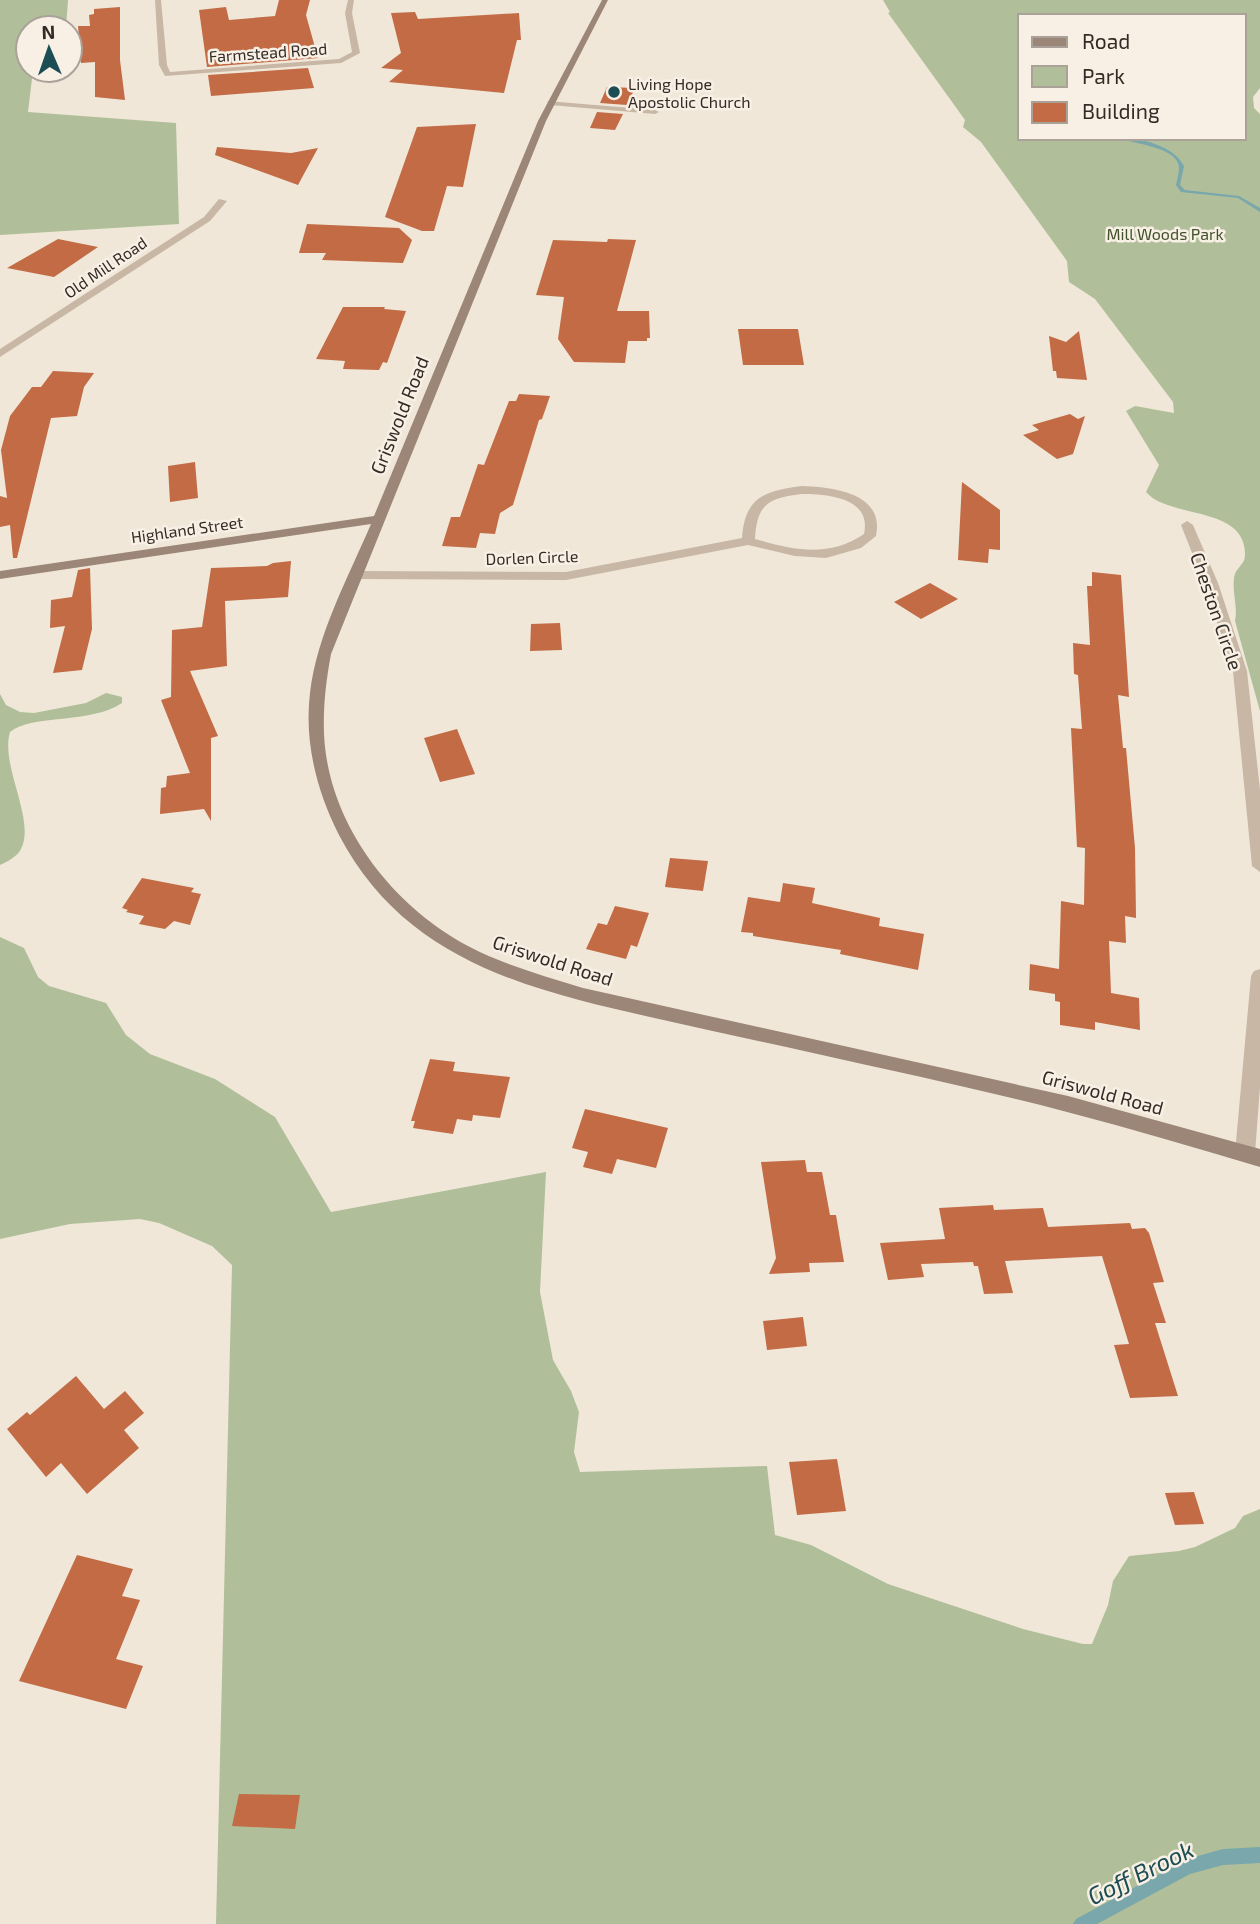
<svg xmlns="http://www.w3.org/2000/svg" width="1260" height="1924" font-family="'Exo 2',sans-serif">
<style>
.green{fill:#b0bf99;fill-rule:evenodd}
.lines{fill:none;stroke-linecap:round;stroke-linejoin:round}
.stream{fill:#79a7ac;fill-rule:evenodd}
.building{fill:#c26b45}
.street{fill:#c8b7a5;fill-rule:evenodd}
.secondary{fill:#9b8677;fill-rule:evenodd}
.poi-dot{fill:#1d4d54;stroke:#f8f0e5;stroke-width:2.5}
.labels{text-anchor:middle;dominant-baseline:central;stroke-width:5;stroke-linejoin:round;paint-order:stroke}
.far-street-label{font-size:16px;fill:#342b26;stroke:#f8f0e5}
.far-poi-label{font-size:16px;fill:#342b26;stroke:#f8f0e5;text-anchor:start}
.far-park-label{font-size:16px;fill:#41512b;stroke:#f8f0e5}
.street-label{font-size:19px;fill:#342b26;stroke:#f8f0e5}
.near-water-label{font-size:24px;font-style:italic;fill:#1d4d54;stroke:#f8f0e5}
</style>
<rect width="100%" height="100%" fill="#f0e7d9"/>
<path class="green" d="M0 0H68L66 28H28V70H33L28 112 176 123 179 224 0 235Z
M883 0H1260V88L1253 97 1254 108 1260 114V711L1235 621C1238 607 1232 593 1234 578 1235 568 1245 565 1245 555 1246 505 1168 519 1146 492L1159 465 1126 411 1135 406 1174 413 1173 402 1095 299 1069 282 1067 261 981 142 963 127 965 120 888 13 890 12ZM1020 16H1244V138H1020Z
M106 693 122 697V703C92 724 31 714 10 732 0 766 36 820 21 849 18 856 7 862 0 865V694L6 705 20 712 34 713 86 703Z
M0 937 24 948 38 977 49 986 106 1003 126 1035 150 1054 215 1079 275 1117 331 1212 546 1172 540 1292 553 1360 571 1391 579 1412 574 1452 580 1472 767 1466 775 1535 811 1545 888 1584 1023 1629 1083 1644H1092L1108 1605 1113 1581 1129 1556 1179 1551 1195 1547 1235 1528 1243 1516 1260 1509V1924H216L232 1265 212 1246 159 1223 140 1219 70 1224 0 1239Z"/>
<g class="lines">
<path class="stream" d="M1119 138C1141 138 1173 145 1184 166L1180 185 1185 190 1239 196 1260 208V212L1238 198 1181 192 1176 185C1177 180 1179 173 1179 168 1179 147 1133 144 1119 138Z
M1260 1847V1863L1223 1865 1190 1874 1097 1924H1073L1076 1919 1187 1859 1223 1849Z"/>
</g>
<path class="building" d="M279 0H310L306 15 318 58 207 67 199 10 226 7 229 20 275 16Z
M120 7V60L125 100 95 97V62L81 63 78 26H90L89 15 94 14V9Z
M415 12 418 19 519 13 521 40H517L504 93 389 82 403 70 381 68 401 53 391 13Z
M308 68 314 88 211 96 208 75Z
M607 87 635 88 627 105 600 103Z
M597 112 623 114 615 130 590 128Z
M476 124 463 187 447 186 434 231H422L385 217 417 127Z
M217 147 291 153 318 148 298 185 215 155Z
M307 224 399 228 412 240 403 263 322 260 326 253H299Z
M58 239 98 247 54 277 7 268Z
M608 239 636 240 617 311H649L650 338H647V341H628L625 363 574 362 558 339 564 297 536 295 553 240 607 242Z
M343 307H385L384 309 406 311 387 363 383 362 379 370 343 369 345 361 316 359Z
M738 329H798L804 365H743Z
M1079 331 1087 380 1057 378 1056 371H1053L1049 336 1066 342Z
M53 371 94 373 84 387 77 416 51 418 17 558H13L10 525 0 527V496L7 498 1 450 10 416 32 387H41Z
M519 394 550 396 542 419 539 420 513 505 500 513 495 534 480 533 476 548 442 546 451 517H460L478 464 484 465 509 401H516Z
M1070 414 1078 419 1085 416 1073 454 1057 459 1023 435 1039 430 1032 425Z
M195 462 198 498 170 502 168 466Z
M962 482 1000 510V550L989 549 988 563 958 560Z
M291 561 288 597 225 601 227 666 190 671 218 736 211 738V821L204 809 160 814 161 788 166 787 167 776 190 773 161 700 171 697 172 630 202 627 211 568 267 566 273 563Z
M90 568 92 629 82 670 53 673 65 626 50 628 51 600 72 597 78 570Z
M1092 572 1121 575 1129 697 1118 695 1123 748H1126L1135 848 1136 918 1125 916 1126 943 1109 941 1111 993 1139 998 1140 1030 1095 1022V1030L1060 1025V1002L1055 1001V994L1029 990 1030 964 1059 969 1061 901 1084 905 1085 848 1077 847 1071 728 1082 729 1078 675 1074 674 1073 643 1090 645 1087 586H1092Z
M930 583 958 599 921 619 894 602Z
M560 623 562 650 530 651 531 624Z
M457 729 475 774 440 782 424 738Z
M670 858 708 861 703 891 665 887Z
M142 878 194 888 191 892 201 894 190 925 174 921 165 929 139 924 144 916 126 912 128 910 122 908Z
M783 883 815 888 812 903 880 918 879 926 924 934 918 970 840 954 841 950 753 936V933L741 932 748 897 780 902Z
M615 906 649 913 637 947 631 945 626 959 586 949 598 923 607 925Z
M430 1059 455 1062 453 1071 510 1077 500 1118 473 1115 472 1121 457 1119 453 1134 413 1128 415 1121H411Z
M585 1109 668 1128 656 1168 617 1159 612 1174 583 1167 588 1152 572 1148Z
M805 1160 807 1172H822L830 1215H836L844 1262 809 1263 810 1272 769 1274 776 1258 761 1162Z
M993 1205 994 1210 1043 1208 1048 1227 1130 1223 1132 1229 1145 1228 1149 1233 1164 1282 1153 1283 1166 1323H1155L1178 1396 1130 1398 1114 1345 1129 1344 1102 1256 1005 1261 1013 1293 984 1294 978 1266H974L973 1262 921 1264 924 1277 888 1280 880 1243 945 1239 939 1208Z
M803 1317 807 1346 767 1350 763 1321Z
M76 1376 104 1409 125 1391 144 1413 124 1430 139 1448 87 1494 61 1463 46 1477 7 1429 27 1412 30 1415Z
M837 1459 846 1511 797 1515 789 1462Z
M1194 1492 1204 1524 1175 1525 1165 1493Z
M77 1555 133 1569 122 1596 140 1600 116 1659 143 1666 126 1709 19 1681Z
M239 1794 300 1795 295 1829 232 1826Z"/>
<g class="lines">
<path class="street" d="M155 0H161L167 65 170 72 339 59 352 52 345 13 348 0H354L352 13 360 53 341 63 165 76 159 65Z
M547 101 655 110 659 112 655 114 550 105Z
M219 199 227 201 210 221 0 357V349L204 217Z
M802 486C833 487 885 493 876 536L861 548 826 558 795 556 748 545 566 580 355 579 348 575 355 571 566 572 742 538C745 497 764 491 802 486ZM802 494C828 494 872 498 864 534 829 558 793 550 755 539 757 504 768 498 802 494Z
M1187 521 1193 525 1218 583 1247 671 1260 790V872L1252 866 1233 671 1204 583 1181 525Z
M1260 969V1087L1255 1153 1252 1159 1245 1162 1238 1159 1235 1153 1251 976 1254 971Z"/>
<path class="secondary" d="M602 0H608L546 121 331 654C326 681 323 706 324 734 328 823 391 905 468 946 504 965 544 976 583 988L1068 1096 1260 1149V1167C1196 1148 1132 1129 1067 1112 983 1090 898 1072 813 1053 758 1041 704 1029 650 1017 524 989 403 958 339 835 317 792 304 742 310 693 317 634 348 578 371 524L0 579V571L374 516 538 121Z"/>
</g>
<circle class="poi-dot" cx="614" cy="92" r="7"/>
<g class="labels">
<g class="far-street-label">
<text transform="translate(268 52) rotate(-4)">Farmstead Road</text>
<text transform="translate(105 267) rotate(-34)">Old Mill Road</text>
<text transform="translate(187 529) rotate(-8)">Highland Street</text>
<text transform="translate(532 557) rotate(-2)">Dorlen Circle</text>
</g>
<g class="far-poi-label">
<text x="628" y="83">Living Hope<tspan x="628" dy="18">Apostolic Church</tspan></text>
</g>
<g class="far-park-label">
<text x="1165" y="233">Mill Woods Park</text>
</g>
<g class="street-label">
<text transform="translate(399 415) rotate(-68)">Griswold Road</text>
<text transform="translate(1217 611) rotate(71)">Cheston Circle</text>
<text transform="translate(553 960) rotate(18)">Griswold Road</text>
<text transform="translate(1103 1092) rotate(15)">Griswold Road</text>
</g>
<g class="near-water-label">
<text transform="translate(1140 1872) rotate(-26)">Goff Brook</text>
</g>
</g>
<rect x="1018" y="14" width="228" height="126" fill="#f8f0e5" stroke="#aaa199" stroke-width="2"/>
<rect x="1032" y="37" width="35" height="10" fill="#9b8677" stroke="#aaa199" stroke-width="2"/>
<text x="1082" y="49" font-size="21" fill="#342b26">Road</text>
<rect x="1032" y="66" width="35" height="21" fill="#b0bf99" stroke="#aaa199" stroke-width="2"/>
<text x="1082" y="84" font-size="21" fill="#342b26">Park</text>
<rect x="1032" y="102" width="35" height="21" fill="#c26b45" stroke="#aaa199" stroke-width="2"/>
<text x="1082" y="119" font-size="21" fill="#342b26">Building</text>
<g transform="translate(49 49) rotate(358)"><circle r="33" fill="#f8f0e5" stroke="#aaa199" stroke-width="2"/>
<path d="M0-5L12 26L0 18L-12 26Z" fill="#1d4d54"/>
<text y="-10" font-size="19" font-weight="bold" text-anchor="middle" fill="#342b26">N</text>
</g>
</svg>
